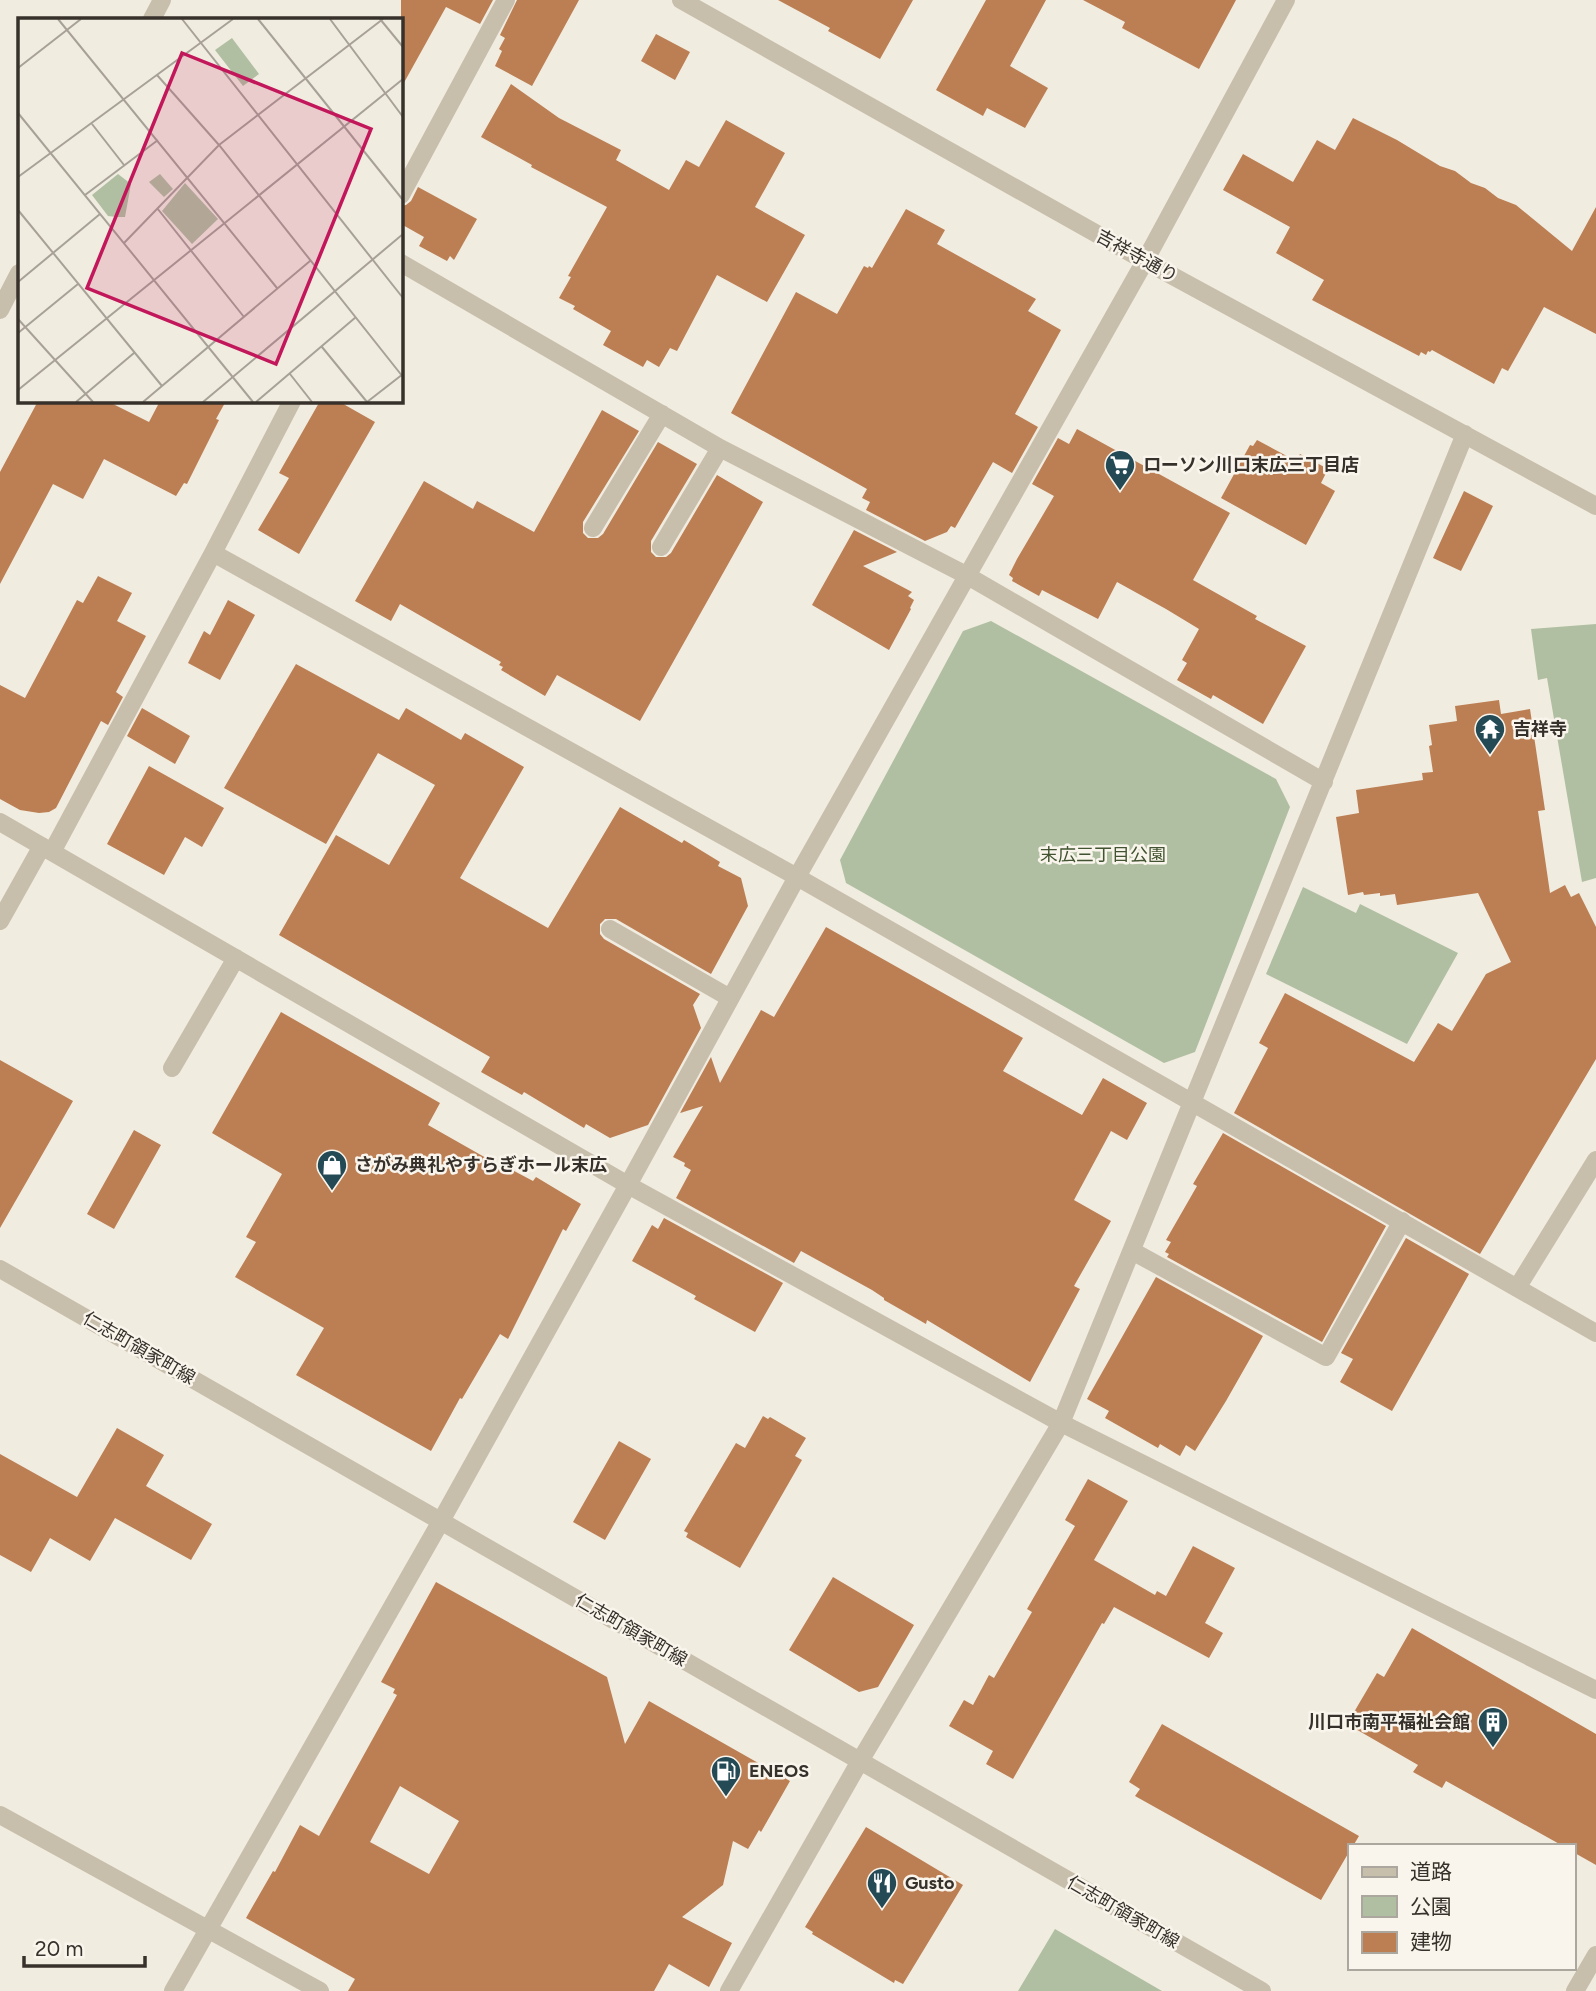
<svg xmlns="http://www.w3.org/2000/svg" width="1596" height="1991" font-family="Figtree,'Noto Sans JP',sans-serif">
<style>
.green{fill:#b0bfa1}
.building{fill:#bc7e53;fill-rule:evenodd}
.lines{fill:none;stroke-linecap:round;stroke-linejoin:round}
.minor{stroke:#c8beac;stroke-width:18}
.labels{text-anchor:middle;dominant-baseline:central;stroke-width:5;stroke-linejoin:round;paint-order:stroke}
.street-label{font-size:18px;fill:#37312b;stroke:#f9f5ec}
.poi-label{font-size:18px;font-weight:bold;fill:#37312b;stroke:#f9f5ec;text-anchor:start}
.park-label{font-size:18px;fill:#415330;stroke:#f9f5ec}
.inset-road{fill:none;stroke:#a7a198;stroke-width:2}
.view{fill:#c2185b;fill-opacity:0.15;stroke:#c2185b;stroke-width:3.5}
.inset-edge{fill:none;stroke:#37312b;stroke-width:3.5}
</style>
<rect width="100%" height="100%" fill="#f1ece0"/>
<path class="green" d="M991 621 1276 779 1290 807 1195 1052 1164 1063 846 883 840 860 963 631Z
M1596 624V878L1582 882 1547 678 1538 680 1531 629Z
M1303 887 1356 913 1360 904 1458 953 1407 1044 1266 974Z
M1055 1929 1162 1991H1018Z"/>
<path class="building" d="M401 0H493L480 24 446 7 401 88Z
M517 0H579L532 86 495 66 502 51 499 49 505 38 500 35Z
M778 0H913L880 59 828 31 830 28Z
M986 0H1046L1010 66 1048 88 1025 128 987 108 983 116 936 90Z
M1083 0H1236L1199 69 1122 28 1125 22Z
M656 34 690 52 675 80 641 61Z
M511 84 559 118 621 150 616 160 669 190 686 160 699 167 726 120 785 153 755 207 805 235 767 302 717 275 677 351 670 348 659 367 647 360 643 367 603 345 611 331 573 309 575 306 559 298 571 277 568 276 607 207 531 167 532 165 481 137Z
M1353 118 1397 140 1440 166 1455 171 1471 183 1485 188 1498 198 1516 205 1572 251 1596 207V334L1544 307 1508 371 1502 368 1494 384 1432 350 1430 352 1428 351 1426 355 1421 352 1419 356 1312 300 1324 280 1276 253 1290 227 1223 190 1243 154 1293 182 1317 140 1335 150Z
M418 187 477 219 454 260 450 256 447 261 419 246 424 237 401 224V206L406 205 411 201Z
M906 209 945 230 937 244 1036 299 1028 311 1061 330 1015 414 1038 427 1012 473 993 462 955 528 951 526 947 532 925 541 866 510 870 502 862 498 867 489 731 413 796 292 837 314 864 266 868 268 869 266 872 268Z
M38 401H107L149 422 160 401H226L216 419 219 420 187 484 184 483 176 496 104 459 83 499 53 484 0 584V472Z
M320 401H338L375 422 299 554 258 530 289 478 279 473Z
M602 410 639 431 583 522V533L588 538H598L603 534 658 442 697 464 651 541V552L656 557H666L671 553 717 475 763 502 640 721 557 675 545 696 501 670 503 667 499 665 501 662 400 604 391 621 355 601 424 481 473 509 477 501 534 532Z
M1077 429 1230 513 1193 580 1257 616 1255 619 1306 646 1263 724 1213 695 1211 699 1177 680 1187 663 1182 660 1199 629 1166 609 1117 582 1098 619 1042 590 1039 596 1012 581 1013 578 1009 575 1017 559 1054 496 1032 484 1058 438 1069 444Z
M1257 440 1296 461 1300 454 1328 469 1321 483 1335 491 1306 545 1221 498 1250 445 1253 446Z
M1464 491 1493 506 1461 571 1433 558Z
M854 530 897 552 863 566 912 592 908 596 914 600 910 608 911 609 889 650 812 605Z
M98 576 132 593 117 621 146 636 116 692 123 697 108 725 101 721 56 808 49 812 39 813 20 810 0 799V685L25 698 77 600 83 603Z
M228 600 255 615 220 680 188 663 204 631 210 635Z
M296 664 399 720 406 708 461 740 465 733 524 767 460 878 548 928 620 807 682 843 684 840 720 862 718 866 741 878 748 906 711 974 616 919H605L600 924V934L604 939 700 994 693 1005 701 1028 648 1125 610 1138 586 1124 584 1128 524 1092 522 1095 481 1072 490 1057 279 935 336 835 389 865 435 785 378 753 326 844 224 788Z
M1499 700 1501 714 1530 709 1545 810 1538 811 1550 893 1565 885 1571 897 1579 893 1596 927V1059L1480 1254 1234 1113 1268 1048 1259 1043 1285 993 1414 1062 1438 1023 1452 1031 1486 974 1511 962 1478 893 1397 905 1395 894 1380 896V893L1364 895 1363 892 1348 895 1336 817 1359 813 1356 790 1423 780 1422 773 1433 772 1429 746 1432 745 1429 725 1457 721 1455 706Z
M142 708 190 736 175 764 127 736Z
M149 766 224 808 202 847 185 837 164 875 107 844Z
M826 927 1023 1038 1003 1071 1082 1115 1103 1078 1147 1103 1127 1140 1111 1131 1074 1200 1111 1221 1074 1286 1080 1289 1030 1382 927 1320 926 1324 884 1300V1298L872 1290 801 1251 794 1263 676 1198 691 1170 684 1166 685 1163 673 1157 703 1106 680 1113 711 1057 720 1083 761 1010 774 1017Z
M281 1012 440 1103 428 1125 502 1167 503 1165 533 1181 536 1177 581 1204 566 1231 563 1229 508 1339 500 1334 462 1399 460 1398 431 1451 296 1375 324 1328 235 1277 256 1242 246 1237 282 1174 212 1133Z
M0 1060 73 1101 0 1228Z
M134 1130 161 1145 114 1229 87 1214Z
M1223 1133 1386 1226 1322 1342 1167 1257 1169 1254 1165 1252 1171 1242 1166 1240 1197 1186 1193 1184Z
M664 1218 783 1283 755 1332 694 1299 696 1296 632 1261 652 1225 658 1229Z
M1406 1238 1469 1274 1392 1411 1340 1382 1353 1359 1341 1353Z
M1156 1277 1263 1336 1226 1401 1195 1451 1186 1445 1180 1456 1160 1444 1158 1448 1105 1418 1109 1411 1087 1399Z
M763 1416 768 1419 770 1417 806 1438 795 1456 802 1460 740 1568 686 1537 688 1533 684 1531 736 1443 745 1448Z
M117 1428 164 1455 146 1486 212 1524 191 1560 115 1518 90 1561 50 1538 31 1572 0 1555V1454L77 1497Z
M619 1441 651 1459 605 1540 573 1522Z
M1088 1479 1128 1501 1094 1560 1155 1595 1157 1591 1166 1596 1193 1546 1235 1568 1205 1623 1223 1633 1209 1658 1114 1607 1104 1624 1102 1623 1013 1779 986 1764 993 1751 949 1726 964 1700 973 1705 989 1675 994 1678 1032 1612 1027 1609 1075 1526 1065 1520Z
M833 1577 914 1625 878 1687 859 1692 789 1650Z
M436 1582 607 1677 625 1744 649 1701 790 1781 761 1832 759 1830 748 1849 733 1841 723 1885 682 1917 732 1943 709 1987 669 1964 654 1991H348L355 1979 246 1918 273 1871 275 1872 300 1825 319 1836 397 1695 393 1693 395 1689 381 1682ZM400 1786 459 1821 429 1874 370 1842Z
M1412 1628 1596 1734V1865L1573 1852V1846H1563L1446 1781 1442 1788 1413 1772 1418 1765 1347 1724 1377 1673 1384 1677Z
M1162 1724 1359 1836 1353 1846H1349V1852L1321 1900 1135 1796 1140 1789 1129 1782Z
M866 1827 963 1885 903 1984 895 1980 894 1983 812 1934 813 1932 805 1927Z"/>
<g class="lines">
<path class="minor" d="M681 0 1145 261 1596 506
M152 19 162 0
M401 195 506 0
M401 263 720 448 966 575 1324 782
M0 310 19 273
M593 528 662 414
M661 547 720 448
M213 553 797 877 1596 1333
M0 822 628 1185 1061 1423 1596 1690
M52 852 213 553 292 401
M0 921 42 846
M610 929 730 998
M172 1068 236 958
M1132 1251 1326 1357 1402 1221
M0 1269 1262 1991
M1517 1288 1596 1160
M0 1815 320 1991
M173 1991 441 1521 628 1185 797 877 1145 261 1286 0
M729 1991 860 1761 1061 1423 1465 434
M1575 1991 1596 1955"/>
</g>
<defs>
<g id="supermarket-pin" transform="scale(1.575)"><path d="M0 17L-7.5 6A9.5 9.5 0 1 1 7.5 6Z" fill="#234a55" stroke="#f9f5ec"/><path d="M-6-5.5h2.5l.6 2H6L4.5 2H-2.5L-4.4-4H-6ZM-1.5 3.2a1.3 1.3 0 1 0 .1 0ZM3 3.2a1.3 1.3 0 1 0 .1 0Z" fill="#fff"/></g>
<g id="temple-pin" transform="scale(1.575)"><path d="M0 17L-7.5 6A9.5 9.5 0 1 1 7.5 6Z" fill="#234a55" stroke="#f9f5ec"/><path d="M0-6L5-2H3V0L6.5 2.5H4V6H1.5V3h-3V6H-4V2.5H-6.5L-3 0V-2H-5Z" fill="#fff"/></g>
<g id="shop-pin" transform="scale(1.575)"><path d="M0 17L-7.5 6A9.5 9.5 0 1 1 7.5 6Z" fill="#234a55" stroke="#f9f5ec"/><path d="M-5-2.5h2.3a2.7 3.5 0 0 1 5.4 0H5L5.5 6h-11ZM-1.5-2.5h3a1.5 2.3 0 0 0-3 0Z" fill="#fff"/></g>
<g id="building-pin" transform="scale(1.575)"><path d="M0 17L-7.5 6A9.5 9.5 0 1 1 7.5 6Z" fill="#234a55" stroke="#f9f5ec"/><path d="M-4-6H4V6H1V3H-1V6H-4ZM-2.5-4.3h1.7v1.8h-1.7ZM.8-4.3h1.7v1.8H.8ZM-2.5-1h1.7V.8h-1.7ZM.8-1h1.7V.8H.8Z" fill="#fff"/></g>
<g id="fuel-pin" transform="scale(1.575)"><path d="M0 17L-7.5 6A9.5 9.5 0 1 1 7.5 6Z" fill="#234a55" stroke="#f9f5ec"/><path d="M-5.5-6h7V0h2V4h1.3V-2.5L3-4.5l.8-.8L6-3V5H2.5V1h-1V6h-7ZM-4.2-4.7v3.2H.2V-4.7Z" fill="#fff"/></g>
<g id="restaurant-pin" transform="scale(1.575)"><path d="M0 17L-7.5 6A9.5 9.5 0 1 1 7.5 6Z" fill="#234a55" stroke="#f9f5ec"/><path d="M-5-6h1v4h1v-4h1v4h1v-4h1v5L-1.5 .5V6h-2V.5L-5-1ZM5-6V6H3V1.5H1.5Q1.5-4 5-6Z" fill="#fff"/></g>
</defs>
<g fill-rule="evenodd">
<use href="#supermarket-pin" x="1120" y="465"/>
<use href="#temple-pin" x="1490" y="729"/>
<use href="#shop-pin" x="332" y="1165"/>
<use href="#building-pin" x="1493" y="1722"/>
<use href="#fuel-pin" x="726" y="1771"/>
<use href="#restaurant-pin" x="882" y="1883"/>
</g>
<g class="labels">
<g class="street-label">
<text transform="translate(1137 256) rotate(29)">吉祥寺通り</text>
<text transform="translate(139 1348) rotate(30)">仁志町領家町線</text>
<text transform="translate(631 1630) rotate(30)">仁志町領家町線</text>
<text transform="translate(1123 1912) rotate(30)">仁志町領家町線</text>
</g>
<g class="poi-label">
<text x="1143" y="465">ローソン川口末広三丁目店</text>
<text x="1513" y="729">吉祥寺</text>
<text x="355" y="1165">さがみ典礼やすらぎホール末広</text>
<text x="1470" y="1722" text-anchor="end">川口市南平福祉会館</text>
<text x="749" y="1771">ENEOS</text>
<text x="905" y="1883">Gusto</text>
</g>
<g class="park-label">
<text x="1103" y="855">末広三丁目公園</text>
</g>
</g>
<g transform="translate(18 18)">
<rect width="385" height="385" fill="#f1ece0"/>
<path d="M214 20 241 56 225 68 197 32ZM100 156 113 166 107 199H98L90 198 74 177ZM142 156 155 171 146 179 131 164ZM167 165 200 201 174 226 144 193Z" fill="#b0bfa1"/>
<path class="inset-road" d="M40 1 259 270M164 1 385 280M240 1 385 182M312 1 385 99M362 1 385 29M0 50 63 1M139 57 201 127 385 359M0 95 235 384M74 106 106 147M0 159 215 1M67 177 140 122M139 190 226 299M0 192 144 368M106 225 201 127 365 1M0 264 82 196M0 301 75 384M0 315 60 266M304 329 349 384M272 356 294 384M0 372 385 61M58 384 116 335M125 384 292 243M185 384 385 216M238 384 338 299M349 384 385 356"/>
<path class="view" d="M164 35 353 111 258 346 69 270Z"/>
<rect width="385" height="385" class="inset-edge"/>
</g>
<rect x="1348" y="1844" width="228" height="126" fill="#f9f5ec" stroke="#aba79f" stroke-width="2"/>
<rect x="1362" y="1867" width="35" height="10" fill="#c8beac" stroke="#aba79f" stroke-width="2"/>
<text x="1410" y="1879" font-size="21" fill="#37312b">道路</text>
<rect x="1362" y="1896" width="35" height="21" fill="#b0bfa1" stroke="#aba79f" stroke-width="2"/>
<text x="1410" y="1914" font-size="21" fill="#37312b">公園</text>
<rect x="1362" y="1932" width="35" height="21" fill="#bc7e53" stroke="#aba79f" stroke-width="2"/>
<text x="1410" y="1949" font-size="21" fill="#37312b">建物</text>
<path d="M24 1956v10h121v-10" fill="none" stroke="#37312b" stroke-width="3.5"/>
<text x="35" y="1956" font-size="21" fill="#37312b" stroke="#f9f5ec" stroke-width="5" paint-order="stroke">20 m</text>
</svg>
